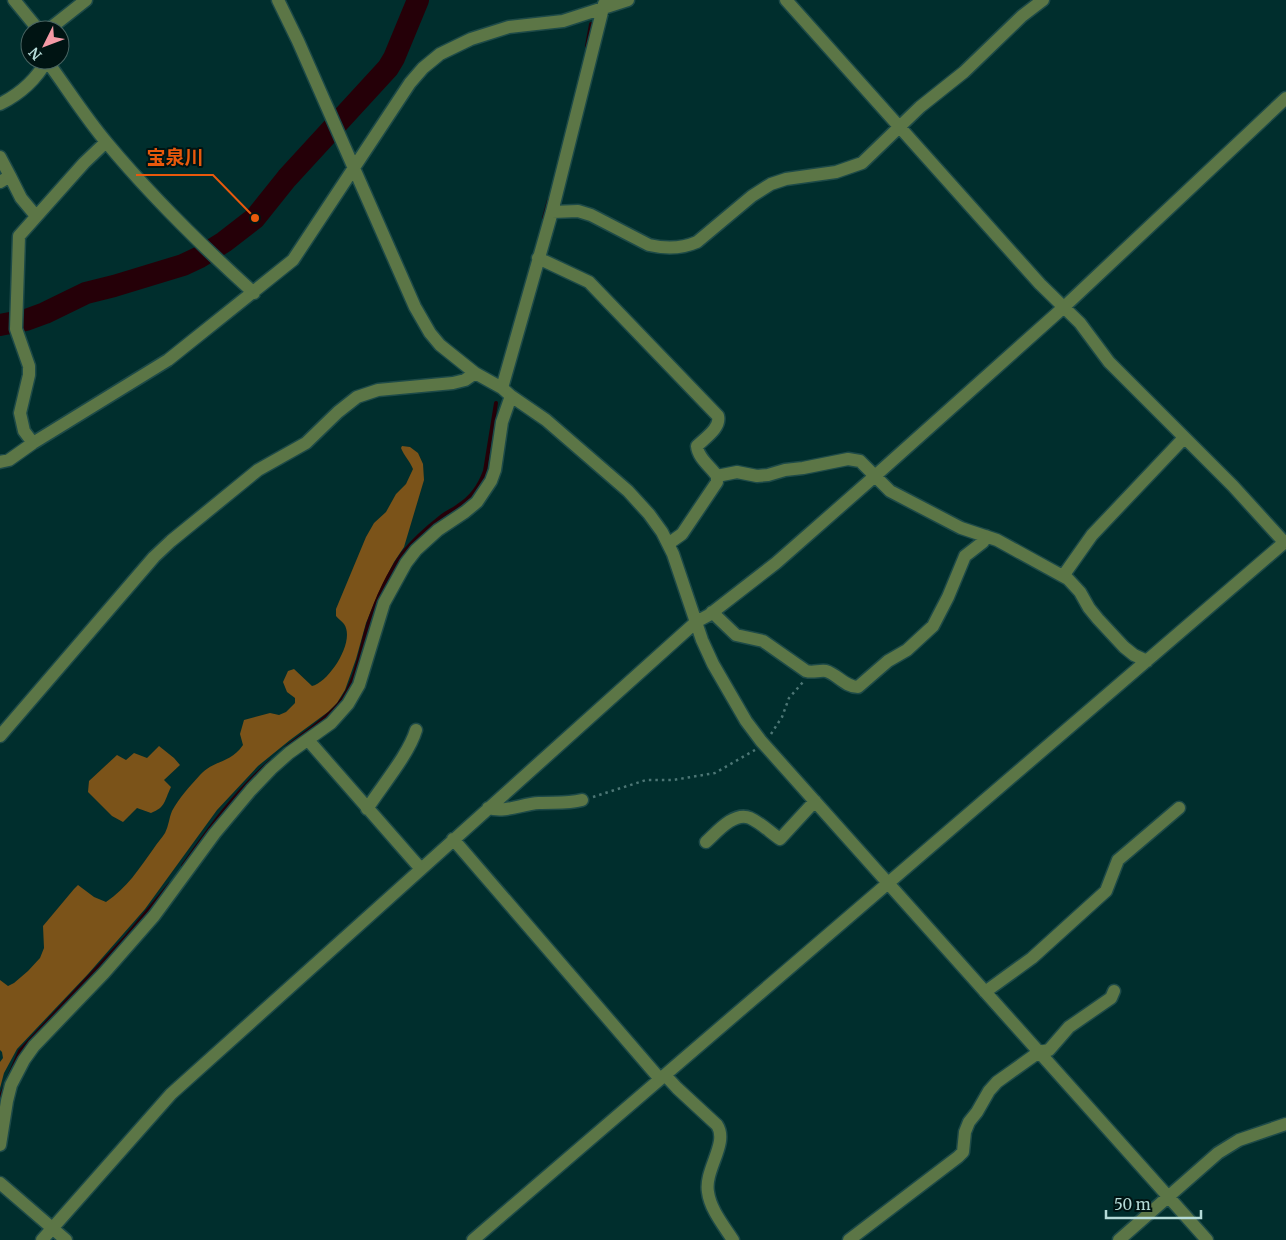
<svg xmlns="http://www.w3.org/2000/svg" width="1286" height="1240" font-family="Merriweather,'Noto Sans JP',serif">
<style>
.forest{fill:#7b5319}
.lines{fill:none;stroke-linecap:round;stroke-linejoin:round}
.stream{stroke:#250008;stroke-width:4}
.river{stroke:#250008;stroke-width:22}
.minor-casing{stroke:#1d4a48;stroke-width:15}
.path{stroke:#4c7675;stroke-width:2.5;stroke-dasharray:2.5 4;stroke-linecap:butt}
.minor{stroke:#5c7646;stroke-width:12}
.leader{fill:none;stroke:#e8590c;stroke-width:2}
.callout-dot{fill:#e8590c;stroke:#001413;stroke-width:2}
.callout-label{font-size:19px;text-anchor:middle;font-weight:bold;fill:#e8590c;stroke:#001413;stroke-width:4;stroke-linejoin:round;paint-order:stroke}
</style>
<rect width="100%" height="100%" fill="#002e2d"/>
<path class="forest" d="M402 446 410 447 418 453 423 464 424 480 404 547 394 562 378 594 366 623 356 659 345 690 337 703 328 712 290 740 258 766 217 810 145 909 88 974 17 1049 4 1073 0 1088V1062L3 1058 2 1052 0 1050V980L8 986 14 983 28 971 40 958 44 948 43 926 74 889 78 885 94 897 106 902C127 888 139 869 154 848 157 843 162 838 165 833 169 825 169 818 172 811 179 798 190 786 200 775 215 759 230 764 243 745L240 734 244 720 270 713 279 715 286 712 295 703V698L287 692 283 682 288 671 294 669 312 686C329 682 356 641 344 624 342 621 338 619 336 616V609L366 537 374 523 386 512 396 494 406 484 413 469C410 461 404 456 401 448Z
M159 746 174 758 180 765 164 780 171 787C164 801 166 807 151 813L137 808 123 822 112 816 88 792 89 781 117 755 126 760 134 753 147 758Z"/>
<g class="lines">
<path class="stream" d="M587 46 591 24
M544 218 549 200
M286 748C303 734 324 721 339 704 356 683 360 651 368 625 376 601 388 574 403 553 414 539 428 527 442 516 447 512 453 510 458 506 471 498 480 485 485 471L496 403
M183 866C209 829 236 791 271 761
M0 1098 20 1051 126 937 170 884"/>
<path class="river" d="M0 325 26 320 45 313 86 293 114 286 183 265 200 257 224 242 255 218 287 178 388 68 394 58 418 0"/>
<g class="minor-casing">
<path id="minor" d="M14 0 37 28 41 30
M278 0 298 41 415 307 430 333 440 345 475 373 502 388 511 396 546 420 628 491 649 514 662 532 673 554 702 640 713 664 746 721 761 741 1207 1240
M786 0 1040 284 1080 323 1109 362 1233 486 1284 542
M48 30 86 0
M47 61C67 88 85 117 107 143 152 197 202 246 254 293
M0 104C20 94 36 80 47 60
M0 157 10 176 0 182
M10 176 21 198 36 216
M552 212 578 211 591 215 649 245C666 249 681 249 697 242L752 196 771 184 786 179 836 172 862 163 920 107 964 72 1022 16 1043 0
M538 258 589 282 718 416C721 428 705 438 697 446 698 458 710 466 717 476V482L682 534 668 544
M502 388 552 212 604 4
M33 443 24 431 20 413 29 375V366L16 329 19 236 84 163 106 142
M0 462 9 460 33 443 168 360 293 260 410 83 423 68 440 54 471 39 509 27 563 21 628 0
M717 476 737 472 757 476 768 475 785 470 803 468 848 459 860 461 890 491 961 528 997 540 1068 579 1080 592 1089 608 1098 619 1124 647 1134 655 1147 661
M1063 576 1092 535 1184 438
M712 612 736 635 763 641 806 671C813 673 819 670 826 671 837 674 845 687 858 687L888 661 907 650 933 626 948 597 965 556 983 542 986 536
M0 736 154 557 171 541 258 470 306 443 338 412 357 397 378 390 453 383 465 380 475 373
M308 740 421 869
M488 808C506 813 521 804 539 803 553 802 567 804 582 800
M367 809C381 787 409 754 416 730
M453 839 660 1079
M706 842C716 833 734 811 750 818 761 823 771 833 780 839L815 801
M985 992 1032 958 1106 891 1118 860 1179 808
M665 1075 677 1088 717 1125C729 1143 704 1170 708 1192 710 1209 724 1226 733 1240
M0 1145 7 1101 11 1085 24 1060 34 1046 104 973 154 916 215 833 251 790 271 769 289 753 331 723 348 704 359 685 384 603 406 563 416 550 438 530 465 512 477 502 491 481 495 470 502 422 511 396
M0 1183 66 1240
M42 1240 171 1094 696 622 709 615 776 563 875 476 1064 307 1286 98
M473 1240 1286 541
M849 1240 958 1157 963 1152 965 1132 969 1122 977 1112 989 1091 997 1082 1039 1052 1049 1050 1069 1027 1111 998 1114 991
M1119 1240 1218 1153 1239 1140 1286 1124"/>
</g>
<path class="path" d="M771 734 782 717 789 698 803 682
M593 797 646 780H673L715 773 755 750"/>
<use href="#minor" class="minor"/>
</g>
<path class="leader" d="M255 218L213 175H136"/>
<circle class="callout-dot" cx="255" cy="218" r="5"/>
<g class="callout-label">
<text x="175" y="164">宝泉川</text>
</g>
<g transform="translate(45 45) rotate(228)"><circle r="24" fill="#001413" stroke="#486462"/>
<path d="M0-4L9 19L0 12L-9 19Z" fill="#f49aa6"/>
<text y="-8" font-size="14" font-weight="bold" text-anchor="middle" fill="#b5dbd8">N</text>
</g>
<path d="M1106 1210v8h95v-8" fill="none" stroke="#b5dbd8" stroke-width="2.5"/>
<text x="1114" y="1210" font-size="15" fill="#b5dbd8" stroke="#001413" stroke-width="4" paint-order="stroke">50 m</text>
</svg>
